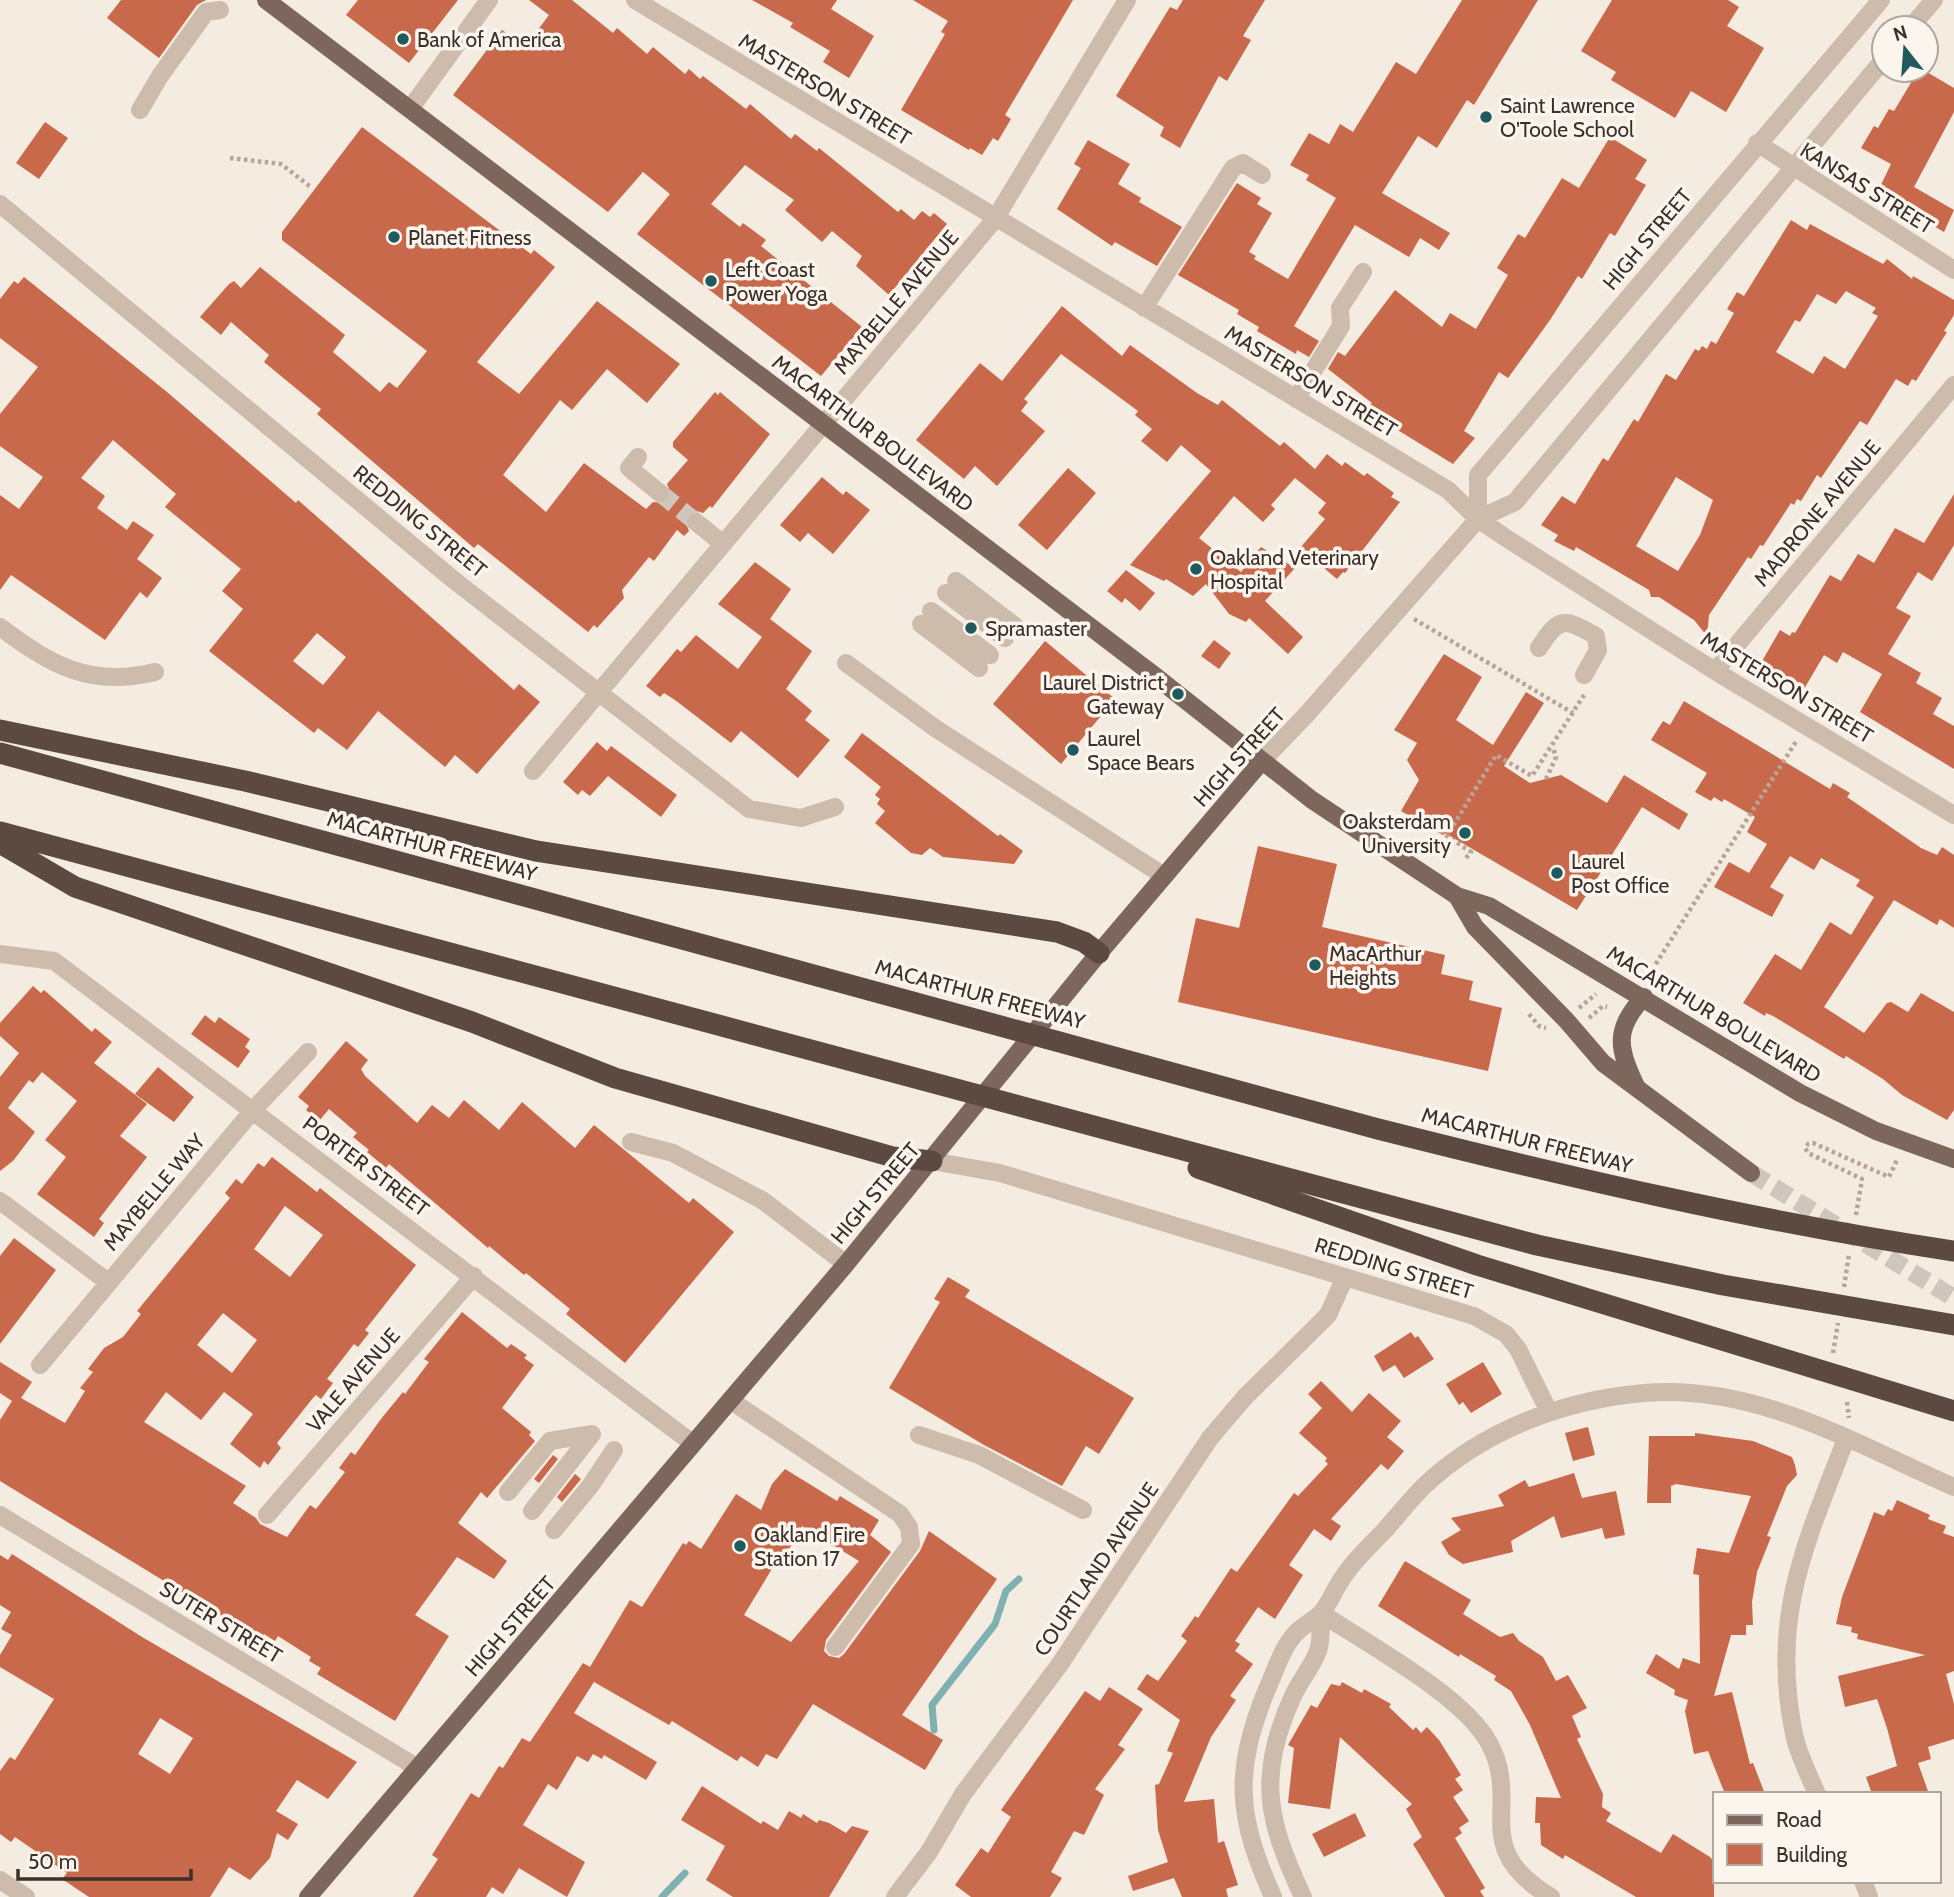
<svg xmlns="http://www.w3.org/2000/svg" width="1954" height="1897" font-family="Cabin,sans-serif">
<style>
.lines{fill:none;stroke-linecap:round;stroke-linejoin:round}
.stream{stroke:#7fb0b2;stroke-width:7}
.building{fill:#c8694b;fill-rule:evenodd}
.minor-tunnel{stroke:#cfc6bd;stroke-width:18;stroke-dasharray:18 9;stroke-linecap:butt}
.major-tunnel{stroke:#cfc6bd;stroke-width:18;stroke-dasharray:18 9;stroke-linecap:butt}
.path{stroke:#b9a596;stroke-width:4.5;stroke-dasharray:3.5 3.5;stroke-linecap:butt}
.minor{stroke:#cdbbac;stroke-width:18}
.major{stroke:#7d675c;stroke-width:18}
.highway{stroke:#5c4a42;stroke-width:21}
.poi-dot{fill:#1f5a5e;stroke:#fbf5ee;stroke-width:2.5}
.labels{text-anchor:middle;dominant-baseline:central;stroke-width:7;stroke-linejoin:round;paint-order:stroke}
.poi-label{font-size:21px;fill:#3b302b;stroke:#fbf5ee;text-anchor:start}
.street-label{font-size:21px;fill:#3b302b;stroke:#fbf5ee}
</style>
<rect width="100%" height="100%" fill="#f4ebe1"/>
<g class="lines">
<path class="stream" d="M934 1730 932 1705 995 1624 1006 1591 1019 1579
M662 1897 685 1873"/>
</g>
<path class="building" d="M121 0H206L197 5 159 58 107 18Z
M358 0H458L409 63 346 15Z
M529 0H572L613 33 617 28 647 54 653 47 685 74 689 69 700 79 703 76 746 109 750 104 791 139 795 134 817 151 819 148 898 212 901 209 914 220 922 211 930 217 934 213 947 224 889 295 856 266 862 256 832 231 822 242 785 210 794 200 745 165 711 204 740 227 743 223 766 240 761 246 862 327 821 376 637 234 670 194 643 172 608 212 453 95 502 30 525 47 549 15Z
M752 0H837L831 9 874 36 849 78 823 62 830 51 790 27 793 23Z
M913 0H1073L1005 115 1011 119 998 141 993 138 982 155 970 148 969 150 901 110 945 34 941 32 948 21Z
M1183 0H1265L1243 36 1251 40 1227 81 1219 76 1180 148 1160 136 1164 127 1116 96 1170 7 1177 10Z
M1462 0H1538L1474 105 1467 100 1437 148 1418 136 1382 193 1450 233 1439 250 1420 238 1409 257 1355 225 1294 326 1319 341 1309 357 1297 350 1296 354 1257 331 1259 327 1237 314 1239 310 1178 275 1237 183 1261 198 1257 204 1272 213 1249 252 1256 256 1254 259 1288 279 1336 198 1306 180 1309 175 1290 165 1309 133 1329 144 1340 124 1353 132 1396 62 1416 74Z
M1612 0H1728L1739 7 1727 26 1764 48 1726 112 1691 91 1675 118 1611 80 1616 72 1581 51Z
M1925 71 1954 88V112L1914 187 1954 210 1944 232 1927 222 1930 216 1899 197 1895 202 1878 191 1891 164 1861 148 1874 126 1878 128 1889 109 1894 111 1915 76 1920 79Z
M45 122 68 138 39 179 16 163Z
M362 127 531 254 534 250 555 267 477 362 519 394 597 301 680 364 647 403 607 369 572 410 560 400 503 475 546 512 584 463 646 509 653 502 665 503 671 494 667 484 688 460 673 447V442L715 392 718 395 720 392 770 434 712 508 710 506 703 513 697 511 688 514 685 521 689 531 684 536 677 530 654 561 649 557 622 590 624 598 597 628 594 625 588 632 478 544 474 548 317 414 321 409 264 362 269 355 231 322 221 335 200 317 229 284 234 281 241 288 260 267 345 335 333 352 380 392 389 382 397 388 427 351 282 240V232Z
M1610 137 1647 160 1635 179 1646 185 1615 236 1610 233 1582 279 1578 276 1550 320 1508 378 1499 372 1464 431 1475 438 1453 464 1365 410 1372 403 1328 369 1338 352 1345 356 1395 290 1442 327 1450 313 1476 329 1508 275 1497 268 1518 234 1525 238 1562 178 1579 188Z
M1088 140 1130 164 1118 184 1141 198 1139 202 1182 227 1157 266 1115 242 1112 246 1057 209 1081 168 1074 164Z
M1791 220 1807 230 1810 224 1883 264 1887 259 1912 279 1913 276 1954 300V315L1944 331 1947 332 1916 381 1912 379 1908 386 1896 379 1867 425 1860 421 1821 478 1817 475 1801 501 1797 499 1794 505 1791 503 1763 546 1760 545 1751 559 1748 557 1709 615 1707 636 1694 620 1659 597H1651L1649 590 1576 547 1574 551 1554 541 1558 535 1541 525 1562 496 1575 504 1603 458 1608 461 1634 419 1638 422 1666 374 1676 380 1695 349 1699 351 1702 346 1707 349 1711 341 1716 344 1734 313 1727 309 1737 292 1744 296ZM1846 291 1876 308 1872 313 1878 316 1845 369 1824 356 1813 374 1776 352 1795 320 1800 322 1817 294 1836 304ZM1676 477 1713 500 1700 535 1678 571 1636 546Z
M24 277 167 392 296 503 298 500 514 690 519 684 540 702 477 774 455 755 445 767 378 711 347 750 318 728 314 733 209 651 243 609 222 591 241 569 165 507 176 494 113 440 81 478 105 496 97 508 127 530 133 521 154 535 137 559 162 578 147 598 140 592 105 640 11 575 0 590V495L19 509 43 477 0 446V414L38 367 0 338V299L14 281 18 284ZM317 633 346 657 323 685 293 661Z
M1062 306 1122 356 1130 345 1197 393 1218 405 1222 400 1280 446 1284 442 1315 469 1327 454 1342 466 1345 462 1364 476 1367 473 1394 493 1391 497 1400 502 1345 573 1343 572 1337 579 1300 548 1325 519 1318 513 1326 503 1295 478 1271 505 1275 509 1263 522 1234 496 1199 538 1241 572 1261 547 1295 568 1265 601 1303 637 1288 654 1249 618 1246 622 1229 614 1206 584 1193 596 1166 579 1164 581 1130 565 1211 471 1181 445 1167 462 1141 441 1152 429 1135 415 1138 411 1061 354 1024 399 1028 402 1021 411 1045 431 997 486 975 466 964 479 916 440 980 363 1002 381Z
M1068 468 1096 493 1047 550 1018 525Z
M822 477 843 495 846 491 870 510 833 554 808 533 800 542 780 525Z
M1954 494V545L1932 581 1918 572 1896 608 1911 616 1888 654 1921 673 1916 683 1942 698 1933 714 1954 726V769L1860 712 1882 674 1843 652 1837 663 1824 655 1804 689 1761 663 1780 630 1790 636 1792 632 1795 633 1830 575 1841 581 1858 554 1874 563 1895 528 1924 543Z
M755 562 791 589 770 619 812 651 786 689 812 711 805 720 830 740 798 778 741 731 731 743 675 700 664 693 660 697 646 686 677 649 681 652 696 635 738 669 762 637 718 604Z
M1126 570 1155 593 1140 611 1125 598 1122 603 1107 591Z
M1214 640 1231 653 1219 669 1201 656Z
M1045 641 1115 699 1061 764 993 704Z
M1444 654 1482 677 1456 720 1493 745 1526 692 1544 703 1504 766 1530 783 1561 775 1607 803 1624 775 1688 814 1679 830 1642 807 1577 910 1445 833 1443 835 1401 811 1419 780 1407 760 1417 743 1394 730Z
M1684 701 1830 789 1833 783 1850 793 1847 797 1921 848 1937 855 1942 847 1954 855V928L1940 919 1937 925 1894 900 1824 1007 1864 1033 1887 1003 1891 1002 1908 1012 1921 993 1954 1012V1110L1947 1120 1902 1095 1883 1079 1846 1056 1844 1059 1773 1016 1766 1013 1765 1016 1743 1003 1775 954 1801 970 1830 922 1851 935 1874 897 1856 886 1860 880 1821 858 1814 870 1790 856 1770 887 1784 895 1772 917 1714 887 1729 862 1749 873 1767 844 1747 832 1755 817 1724 799 1722 802 1714 797 1711 801 1695 792 1707 773 1651 740 1663 721 1670 725Z
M862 733 998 836 1000 834 1023 851 1014 864 943 857 930 848 922 855 911 853 875 823 885 811 877 804 880 799 875 795 881 787 844 757Z
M597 742 607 751 611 746 677 795 661 817 608 776 590 796 582 790 578 795 563 782Z
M1258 846 1337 864 1322 927 1445 955 1441 974 1473 981 1469 1000 1502 1008 1488 1071 1178 1002 1196 918 1239 928Z
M33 986 41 993 44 990 92 1032 95 1028 112 1042 94 1063 147 1104 120 1136 147 1157 99 1219 104 1223 94 1237 37 1194 66 1157 45 1140 77 1101 42 1072 33 1083 29 1080 8 1108 35 1132 13 1161 0 1171V1077L19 1053 0 1036V1023Z
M205 1015 215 1023 219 1017 250 1039 245 1047 250 1051 238 1068 191 1034Z
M346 1041 368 1060 361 1069 365 1076 417 1123 432 1105 449 1118 464 1100 499 1130 522 1102 575 1148 594 1125 689 1203 693 1198 734 1232 625 1363 566 1314 570 1309 526 1273 524 1275 489 1246 488 1248 389 1164 386 1168 367 1152 369 1150 353 1137 357 1133 329 1109 319 1121 306 1110 309 1106 298 1097Z
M158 1067 194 1097 174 1122 135 1094Z
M272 1157 317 1192 320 1188 416 1265 365 1330 369 1333 358 1347 354 1344 327 1379 333 1383 321 1399 316 1395 313 1398 277 1443 281 1448 268 1465 264 1461 260 1468 230 1444 253 1414 224 1392 201 1420 166 1392 144 1422 246 1486 233 1503 256 1518 260 1524 287 1537 310 1505 316 1509 345 1472 339 1468 351 1452 355 1455 381 1419 403 1392 405 1394 429 1362 424 1359 462 1312 507 1348 511 1344 527 1355 524 1358 534 1365 502 1408 531 1432 529 1435 535 1441 487 1498 481 1492 458 1523 507 1561 494 1579 457 1557 415 1615 449 1636 395 1721 317 1674 321 1668 309 1661 311 1657 278 1636 275 1641 264 1634 261 1640 0 1481V1420L12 1401 0 1393V1362L32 1382 21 1398 65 1423 85 1391 80 1388 93 1372 88 1369 104 1348 123 1337 141 1314 137 1311 230 1198 225 1193 236 1179 242 1184 258 1163 264 1167ZM285 1206 323 1235 290 1277 254 1249ZM223 1313 257 1340 232 1373 197 1345Z
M14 1238 56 1270 0 1344V1256Z
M948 1277 970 1290 965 1297 1134 1398 1099 1454 1086 1446 1062 1486 984 1445 889 1388 940 1302 934 1299Z
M1411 1332 1415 1338 1418 1336 1434 1359 1404 1378 1395 1365 1383 1372 1374 1356Z
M1483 1362 1502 1394 1471 1413 1463 1402 1459 1405 1446 1384Z
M1321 1381 1352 1412 1369 1393 1401 1421 1387 1437 1404 1451 1388 1470 1381 1464 1331 1519 1341 1526 1331 1541 1314 1529 1289 1565 1303 1575 1275 1619 1258 1607 1235 1641 1240 1644 1235 1651 1253 1664 1230 1696 1236 1700 1211 1737 1184 1802 1214 1799 1218 1843 1224 1841 1238 1885 1226 1889 1228 1897H1182L1174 1878 1133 1891 1128 1876 1168 1862 1158 1830 1155 1785 1159 1784 1173 1753 1167 1751 1180 1720 1137 1689 1147 1674 1158 1681 1187 1641 1181 1636 1195 1616 1198 1618 1231 1568 1237 1572 1294 1493 1298 1496 1328 1464 1325 1461 1327 1458 1299 1433 1322 1408 1308 1394Z
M1588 1427 1595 1455 1573 1461 1565 1433Z
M1695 1433 1753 1441 1792 1457 1795 1465 1797 1475 1787 1486 1767 1536 1771 1537 1757 1572 1752 1602 1753 1625H1746V1635H1731L1714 1696 1732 1692 1750 1764 1753 1763 1765 1794H1725L1708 1751 1694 1754 1685 1711 1688 1700 1674 1695 1675 1690 1646 1673 1656 1654 1679 1669 1683 1658 1700 1664 1699 1575 1693 1574 1697 1548 1729 1553 1751 1496 1676 1484 1671 1486V1503H1647L1649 1436H1695Z
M553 1455 558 1459 539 1483 534 1479Z
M785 1469 837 1501 840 1496 879 1520 870 1535 891 1552 826 1640 824 1651 829 1656 839 1658 844 1654 920 1551 929 1531 997 1579 902 1715 943 1740 925 1770 813 1704 777 1759 766 1754 758 1767 741 1756 737 1761 672 1721 669 1725 594 1682 574 1713 657 1762 646 1780 604 1755 602 1759 593 1754 588 1762 577 1756 557 1790 548 1784 523 1825 585 1862 567 1897 519 1868 503 1894 492 1887 486 1897H413L438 1859 432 1855 471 1793 479 1798 499 1766 503 1768 522 1738 530 1742 583 1663 590 1667 630 1600 642 1607 683 1543 686 1545 689 1541 701 1549 736 1494 761 1510 772 1484ZM802 1526 859 1561 791 1642 744 1615 776 1562 781 1564Z
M1574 1473 1582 1498 1616 1491 1625 1535 1605 1539 1602 1528 1561 1538 1554 1516 1511 1541 1513 1552 1463 1564 1449 1555 1441 1542 1461 1530 1451 1518 1504 1506 1498 1495 1525 1480 1529 1487Z
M575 1474 581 1479 562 1502 557 1497Z
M1897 1500 1930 1515 1928 1519 1946 1526 1943 1533 1954 1537V1671L1946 1674 1954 1704V1739L1928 1747 1931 1759 1918 1763 1929 1794H1872L1866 1777 1897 1766 1887 1728 1877 1699 1845 1707 1838 1676 1925 1655 1857 1639 1858 1634 1851 1632 1852 1627 1836 1624 1842 1597 1874 1512 1884 1516 1888 1509 1892 1511Z
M12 1554 142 1637 357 1762 328 1799 297 1780 276 1811 298 1824 288 1840 277 1833 270 1858 250 1880 229 1867 210 1897H89L62 1879 67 1873 15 1837 11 1842 0 1834V1771L10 1757 15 1760 54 1699 0 1667V1655L12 1635 1 1629 11 1612 0 1605V1555L8 1560ZM160 1718 193 1738 170 1774 138 1754Z
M1405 1561 1471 1600 1463 1614 1500 1637 1513 1633 1519 1641 1543 1657 1556 1681 1568 1675 1587 1708 1572 1716 1581 1737 1577 1739 1603 1794 1602 1807 1611 1813 1606 1821 1661 1853 1673 1834 1710 1857 1714 1862V1897H1636L1565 1855 1563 1859 1541 1845 1540 1823H1535L1536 1797 1561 1798 1530 1725 1511 1691 1494 1680 1496 1676 1460 1654 1459 1657 1378 1606Z
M1342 1682 1362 1693 1364 1689 1391 1704 1389 1707 1413 1730 1416 1727 1421 1733 1427 1727 1439 1740 1461 1775 1455 1779 1463 1790 1453 1797 1469 1821 1459 1828 1462 1833 1455 1838 1485 1888 1480 1891 1484 1897H1445L1413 1844 1422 1837 1406 1809 1412 1804 1340 1737 1330 1809 1288 1803 1294 1748 1288 1745 1311 1705 1317 1708 1331 1684 1340 1686Z
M1109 1687 1143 1709 1118 1745 1125 1749 1095 1789 1104 1795 1084 1835 1074 1831 1051 1872 1062 1878 1050 1897H971L955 1885 981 1848 988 1853 1011 1817 1001 1810 1085 1691 1100 1701Z
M702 1786 761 1824 763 1821 778 1830 789 1811 801 1818 803 1814 817 1823 819 1820 829 1823 846 1833 852 1826 869 1831 829 1897H733L706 1880 725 1846 681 1820Z
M1355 1813 1366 1836 1324 1857 1312 1834Z"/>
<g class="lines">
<path class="minor-tunnel" d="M660 493 696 522"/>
<path class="major-tunnel" d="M1751 1173 1954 1298"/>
<path class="path" d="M230 158 281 164 312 188
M1414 619 1573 713
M1546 779 1556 757 1553 748
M1466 858 1471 852 1447 836 1496 755 1532 776 1584 695
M1652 970 1797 740
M1579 1008 1596 994
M1529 1014 1539 1026 1546 1028
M1589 1018 1603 1006 1607 1007
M1856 1215 1862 1179 1808 1153 1805 1148 1808 1144 1813 1143 1889 1177 1897 1160
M1844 1287 1849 1254
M1833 1353 1838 1323
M1847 1402 1849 1418"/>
<path class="minor" d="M635 0 1448 490 1478 519 1506 538 1715 671 1954 815
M1910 28 1934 0
M410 109 489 0
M140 110 160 76 206 12 220 10
M1757 143 1954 270
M0 204 455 581 749 809 801 818 835 807
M1144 308 1233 168 1243 163 1262 175
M1296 399 1341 326 1340 308 1363 272
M638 457 629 468 660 493
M1478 519V475L1881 0
M696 522 723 544
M956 581 1015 626
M946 593 1005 638
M931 611 990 655
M921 624 979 668
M0 627C51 665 90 688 155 672
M1539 648C1559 616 1564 618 1596 636L1598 650 1584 675
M846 663 935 728 1164 876
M1715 671 1954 385
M1262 761 1307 714 1478 519 1515 502 1884 59
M533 771 995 219 1127 0
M0 954 54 961 692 1443
M631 1142 673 1153 762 1200 846 1264
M932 1161 1000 1173 1474 1316 1506 1334 1518 1349 1549 1412
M0 1201 108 1282
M40 1365 254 1109 308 1052
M730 1400 900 1514 909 1527 911 1544 835 1647
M919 1435 979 1455 1083 1510
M508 1492 550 1441 592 1434
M532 1511 592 1434
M0 1515 418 1768
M267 1515 474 1276
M554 1530 591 1485 614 1450
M1321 1613C1367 1644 1464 1696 1489 1743 1523 1805 1467 1847 1551 1897
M1817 1794C1809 1775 1798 1754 1794 1734 1770 1617 1805 1545 1846 1439
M0 1880 26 1897
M1863 1881 1869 1897
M895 1897 929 1852 963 1794 1060 1664 1210 1438 1245 1397 1328 1315 1345 1277
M1273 1897C1237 1816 1233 1773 1267 1689 1275 1672 1282 1647 1296 1633 1303 1625 1314 1621 1321 1613 1331 1602 1336 1585 1346 1573 1357 1557 1372 1544 1385 1530 1398 1515 1410 1500 1424 1486 1483 1430 1564 1400 1644 1393 1755 1383 1856 1444 1954 1487
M1303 1897C1267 1820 1257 1778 1292 1698 1299 1682 1312 1667 1318 1651 1322 1640 1320 1625 1321 1613"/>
<path class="major" d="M266 0 1155 676 1312 800 1457 896 1489 906 1800 1093 1876 1131 1954 1159
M1457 896 1475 927 1566 1020 1603 1063 1751 1173
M1637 1088C1618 1050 1613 1029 1644 997
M308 1897 846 1264 1099 953 1262 761"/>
<path class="highway" d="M0 730 245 781 536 851 1057 932 1084 942 1099 953
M0 753 1378 1129C1568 1177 1759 1222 1954 1251
M0 832 1537 1245 1723 1285 1954 1325
M0 843 75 887 472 1022 615 1078 893 1157 932 1161
M1198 1168 1477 1265 1954 1411"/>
</g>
<g class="poi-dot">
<circle cx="403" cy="39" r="7"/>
<circle cx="1486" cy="117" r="7"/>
<circle cx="394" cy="237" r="7"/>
<circle cx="711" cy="281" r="7"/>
<circle cx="1196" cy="569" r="7"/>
<circle cx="971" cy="628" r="7"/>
<circle cx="1178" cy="694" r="7"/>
<circle cx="1073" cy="750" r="7"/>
<circle cx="1465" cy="833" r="7"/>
<circle cx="1557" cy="873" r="7"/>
<circle cx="1315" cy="965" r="7"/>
<circle cx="740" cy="1546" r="7"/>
</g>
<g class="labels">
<g class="poi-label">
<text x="417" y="39">Bank of America</text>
<text x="1500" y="105">Saint Lawrence<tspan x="1500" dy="24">O'Toole School</tspan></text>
<text x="408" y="237">Planet Fitness</text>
<text x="725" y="269">Left Coast<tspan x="725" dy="24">Power Yoga</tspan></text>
<text x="1210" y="557">Oakland Veterinary<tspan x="1210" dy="24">Hospital</tspan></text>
<text x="985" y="628">Spramaster</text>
<text x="1164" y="682" text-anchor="end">Laurel District<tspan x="1164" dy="24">Gateway</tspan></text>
<text x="1087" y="738">Laurel<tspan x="1087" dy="24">Space Bears</tspan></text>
<text x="1451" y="821" text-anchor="end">Oaksterdam<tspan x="1451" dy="24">University</tspan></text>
<text x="1571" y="861">Laurel<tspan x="1571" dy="24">Post Office</tspan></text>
<text x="1329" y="953">MacArthur<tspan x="1329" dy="24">Heights</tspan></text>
<text x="754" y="1534">Oakland Fire<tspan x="754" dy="24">Station 17</tspan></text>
</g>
<g class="street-label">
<text transform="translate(825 89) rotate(31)">MASTERSON STREET</text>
<text transform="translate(1867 188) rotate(32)">KANSAS STREET</text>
<text transform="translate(1647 239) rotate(-50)">HIGH STREET</text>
<text transform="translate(896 302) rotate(-50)">MAYBELLE AVENUE</text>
<text transform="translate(1311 381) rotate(31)">MASTERSON STREET</text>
<text transform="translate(873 433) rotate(37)">MACARTHUR BOULEVARD</text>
<text transform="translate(1817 513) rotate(-50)">MADRONE AVENUE</text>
<text transform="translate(420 521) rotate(39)">REDDING STREET</text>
<text transform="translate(1787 687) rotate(31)">MASTERSON STREET</text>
<text transform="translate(1239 757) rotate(-48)">HIGH STREET</text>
<text transform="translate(432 846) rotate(15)">MACARTHUR FREEWAY</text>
<text transform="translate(980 994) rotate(15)">MACARTHUR FREEWAY</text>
<text transform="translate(1714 1014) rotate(31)">MACARTHUR BOULEVARD</text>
<text transform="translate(1527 1140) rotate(14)">MACARTHUR FREEWAY</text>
<text transform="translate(366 1166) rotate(37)">PORTER STREET</text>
<text transform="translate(154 1192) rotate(-50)">MAYBELLE WAY</text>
<text transform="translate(875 1193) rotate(-50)">HIGH STREET</text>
<text transform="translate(1394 1268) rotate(17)">REDDING STREET</text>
<text transform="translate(353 1380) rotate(-49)">VALE AVENUE</text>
<text transform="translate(1096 1569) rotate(-56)">COURTLAND AVENUE</text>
<text transform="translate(221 1622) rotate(31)">SUTER STREET</text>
<text transform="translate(510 1626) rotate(-49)">HIGH STREET</text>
</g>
</g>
<rect x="1713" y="1792" width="228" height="91" fill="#fbf5ee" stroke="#aea6a0" stroke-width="2"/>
<rect x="1727" y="1815" width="35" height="10" fill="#7d675c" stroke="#aea6a0" stroke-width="2"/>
<text x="1776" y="1827" font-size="21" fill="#3b302b">Road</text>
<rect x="1727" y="1844" width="35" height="21" fill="#c8694b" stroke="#aea6a0" stroke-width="2"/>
<text x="1776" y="1862" font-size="21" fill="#3b302b">Building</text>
<g transform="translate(1905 49) rotate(343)"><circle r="33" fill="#fbf5ee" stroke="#aea6a0" stroke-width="2"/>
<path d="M0-5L12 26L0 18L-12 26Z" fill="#1f5a5e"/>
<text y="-10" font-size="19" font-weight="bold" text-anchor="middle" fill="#3b302b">N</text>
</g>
<path d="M18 1869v10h173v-10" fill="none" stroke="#3b302b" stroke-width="3.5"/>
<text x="28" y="1869" font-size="21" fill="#3b302b" stroke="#fbf5ee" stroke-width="5" paint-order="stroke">50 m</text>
</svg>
